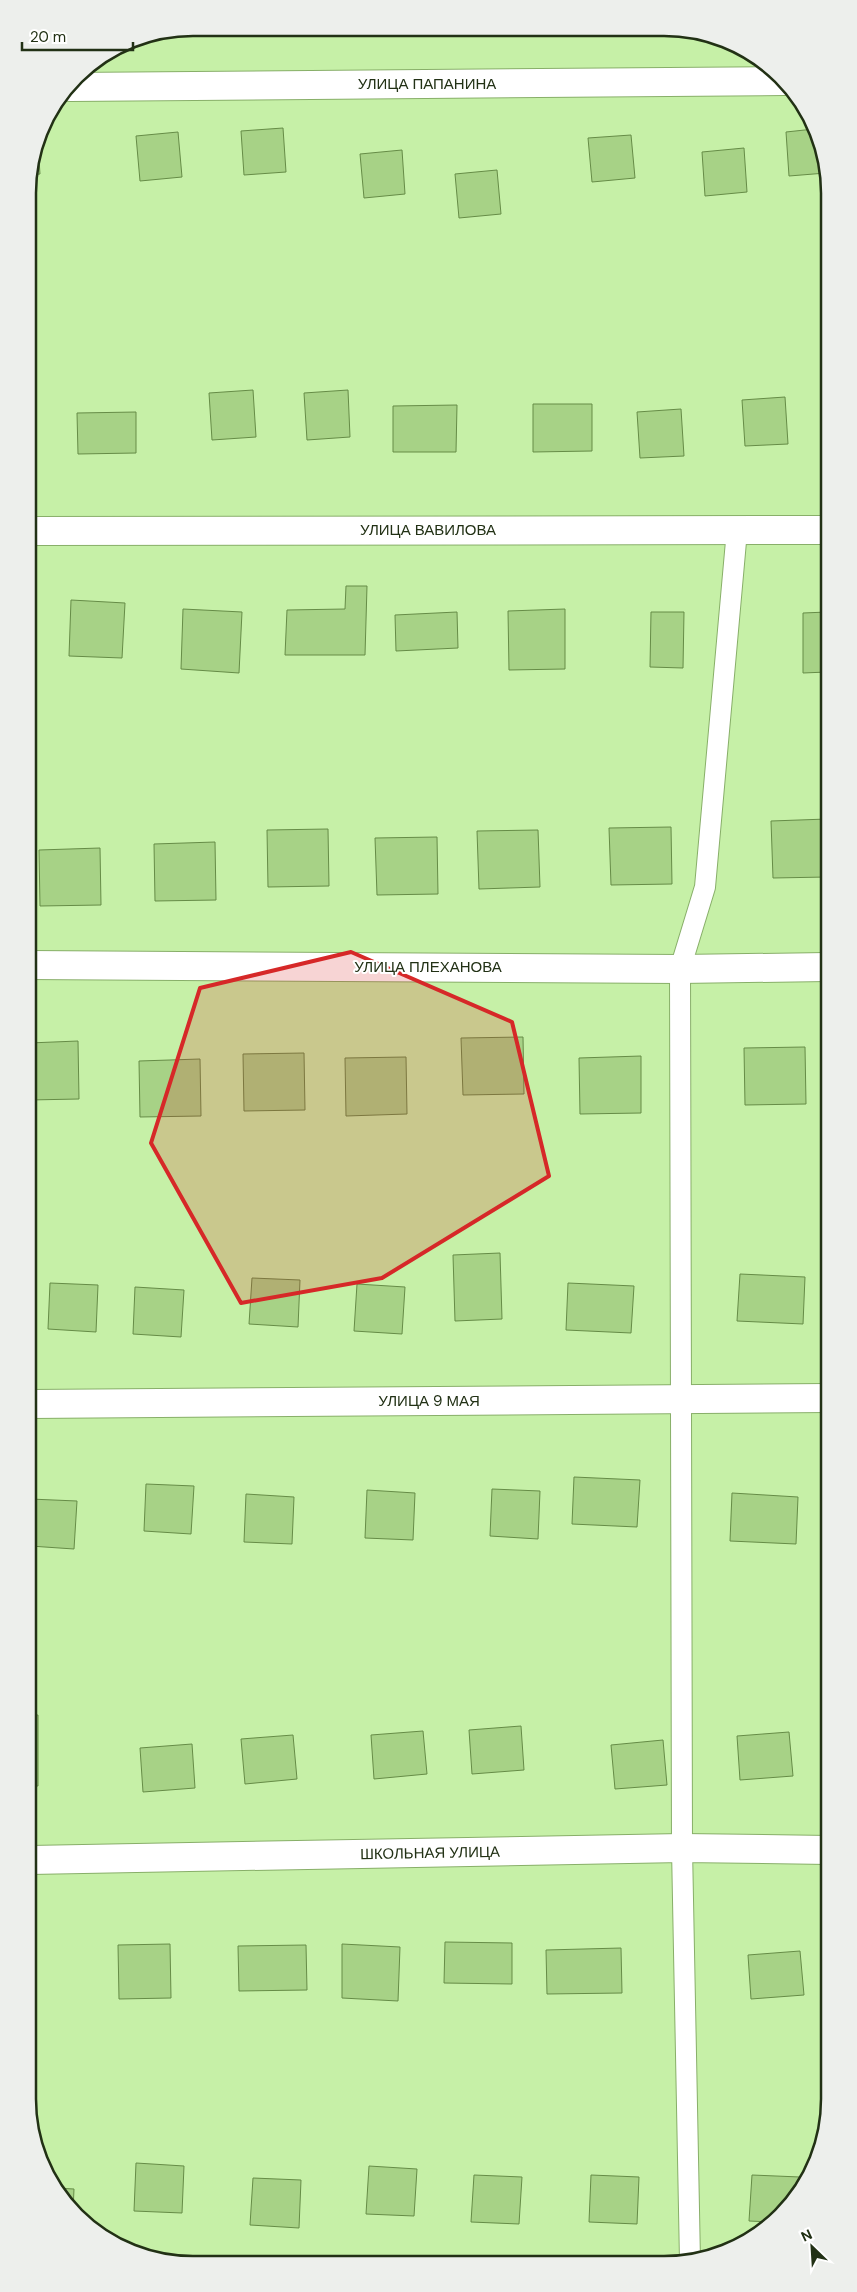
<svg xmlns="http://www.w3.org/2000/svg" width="857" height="2292" font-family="'DM Sans',sans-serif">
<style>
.building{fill:#a7d286;stroke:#668c47}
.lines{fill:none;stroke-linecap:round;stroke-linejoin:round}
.lane-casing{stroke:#88af69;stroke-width:22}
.street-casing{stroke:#88af69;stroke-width:30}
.lane{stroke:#fff;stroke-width:20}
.street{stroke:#fff;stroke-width:28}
.marked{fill:#d62828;fill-opacity:0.2;stroke:#d62828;stroke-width:4;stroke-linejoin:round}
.labels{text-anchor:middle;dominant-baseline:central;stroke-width:4;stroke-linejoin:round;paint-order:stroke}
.street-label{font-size:15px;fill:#223115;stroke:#fff}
.rim{fill:none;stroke:#223115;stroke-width:2.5}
</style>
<rect width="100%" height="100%" fill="#c6f0a7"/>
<path class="building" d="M283 128 286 172 244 175 241 131Z
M814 129 826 161V173L789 176 786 132Z
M178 132 182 177 140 181 136 136Z
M631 135 635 178 592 182 588 138Z
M38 146 40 174 30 175Z
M744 148 747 192 705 196 702 152Z
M402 150 405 194 364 198 360 154Z
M497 170 501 214 459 218 455 174Z
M253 390 256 437 212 440 209 393Z
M348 390 350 437 307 440 304 393Z
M785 397 788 444 745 446 742 400Z
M533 404H592V451L533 452Z
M457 405 456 452H393V406Z
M681 409 684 456 640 458 637 412Z
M136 412V453L78 454 77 413Z
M28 413H35L34 451H28Z
M346 586H367L365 655H285L287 610 345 609Z
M71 600 125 603 122 658 69 656Z
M183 609 242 612 239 673 181 669Z
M565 609V669L509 670 508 611Z
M457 612 458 648 396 651 395 615Z
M651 612H684L683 668 650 667Z
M827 612V672L803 673V613Z
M827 819V877L773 878 771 821Z
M671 827 672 884 611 885 609 828Z
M328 829 329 886 268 887 267 830Z
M538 830 540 887 479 889 477 831Z
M437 837 438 894 377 895 375 838Z
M215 842 216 900 155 901 154 844Z
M100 848 101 905 40 906 39 850Z
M523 1037 524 1094 463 1095 461 1038Z
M78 1041 79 1099 29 1100V1043Z
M805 1047 806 1104 745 1105 744 1048Z
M304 1053 305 1110 244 1111 243 1054Z
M641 1056V1113L580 1114 579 1058Z
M406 1057 407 1114 346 1116 345 1058Z
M200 1059 201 1116 140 1117 139 1061Z
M500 1253 502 1319 455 1321 453 1255Z
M740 1274 805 1277 803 1324 737 1321Z
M252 1278 300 1280 298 1327 249 1324Z
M50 1283 98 1285 96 1332 48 1329Z
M568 1283 634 1286 631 1333 566 1330Z
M357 1284 405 1287 402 1334 354 1331Z
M135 1287 184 1290 181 1337 133 1334Z
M574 1477 640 1480 637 1527 572 1524Z
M146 1484 194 1486 191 1534 144 1531Z
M492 1489 540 1491 538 1539 490 1536Z
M367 1490 415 1493 413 1540 365 1538Z
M732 1493 798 1497 796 1544 730 1541Z
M246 1494 294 1497 292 1544 244 1542Z
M30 1499 77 1501 74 1549 30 1546Z
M30 1715H38V1786H30Z
M521 1726 524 1770 472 1774 469 1730Z
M423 1731 427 1774 374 1779 371 1735Z
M789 1732 793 1776 740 1780 737 1736Z
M293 1735 297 1779 245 1784 241 1739Z
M663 1740 667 1785 615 1789 611 1745Z
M192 1744 195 1788 143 1792 140 1748Z
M445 1942 512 1943V1984L444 1983Z
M170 1944 171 1998 119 1999 118 1945Z
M342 1944 400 1947 398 2001 342 1998Z
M30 1945H36V2003H31Z
M306 1945 307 1990 239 1991 238 1946Z
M621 1948 622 1993 547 1994 546 1950Z
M800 1951 804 1995 751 1999 748 1955Z
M136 2163 184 2166 182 2213 134 2211Z
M369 2166 417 2169 414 2216 366 2214Z
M474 2175 522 2177 519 2224 471 2222Z
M591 2175 639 2177 637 2224 589 2222Z
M752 2175 800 2177 799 2191 789 2208 771 2222 749 2221Z
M253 2178 301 2180 299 2228 250 2225Z
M55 2188 74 2189 73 2211Z"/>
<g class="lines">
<g class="lane-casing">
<path id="lane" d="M690 2261 682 1848 680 969 705 887 737 530"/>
</g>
<g class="street-casing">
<path id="street" d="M70 87 785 81
M28 531 827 530
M29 965 680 969 827 967
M30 1404 828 1398
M30 1860 682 1848 829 1850"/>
</g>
<use href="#lane" class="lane"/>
<use href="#street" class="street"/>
</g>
<path class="marked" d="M351 952 512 1022 549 1176 382 1278 241 1303 151 1143 200 988Z"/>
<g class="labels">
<g class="street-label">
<text x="427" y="84">УЛИЦА ПАПАНИНА</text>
<text x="428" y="530">УЛИЦА ВАВИЛОВА</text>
<text x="428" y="967">УЛИЦА ПЛЕХАНОВА</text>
<text x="429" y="1401">УЛИЦА 9 МАЯ</text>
<text transform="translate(430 1853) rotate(-1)">ШКОЛЬНАЯ УЛИЦА</text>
</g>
</g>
<path d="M0 0H857V2292H0ZM193 36H664A157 157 0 0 1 821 193V2099A157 157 0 0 1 664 2256H193A157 157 0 0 1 36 2099V193A157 157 0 0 1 193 36Z" fill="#edefec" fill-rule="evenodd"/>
<path class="rim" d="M193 36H664A157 157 0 0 1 821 193V2099A157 157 0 0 1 664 2256H193A157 157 0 0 1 36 2099V193A157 157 0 0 1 193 36Z"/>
<g transform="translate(812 2247) rotate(335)" stroke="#ffffff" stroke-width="4" paint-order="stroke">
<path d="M0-4L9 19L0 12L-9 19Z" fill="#223115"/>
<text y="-8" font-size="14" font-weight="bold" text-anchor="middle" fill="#223115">N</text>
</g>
<path d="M22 42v8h111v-8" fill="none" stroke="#223115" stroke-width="2.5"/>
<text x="30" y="42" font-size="15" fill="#223115" stroke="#ffffff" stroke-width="4" paint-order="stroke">20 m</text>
</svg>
